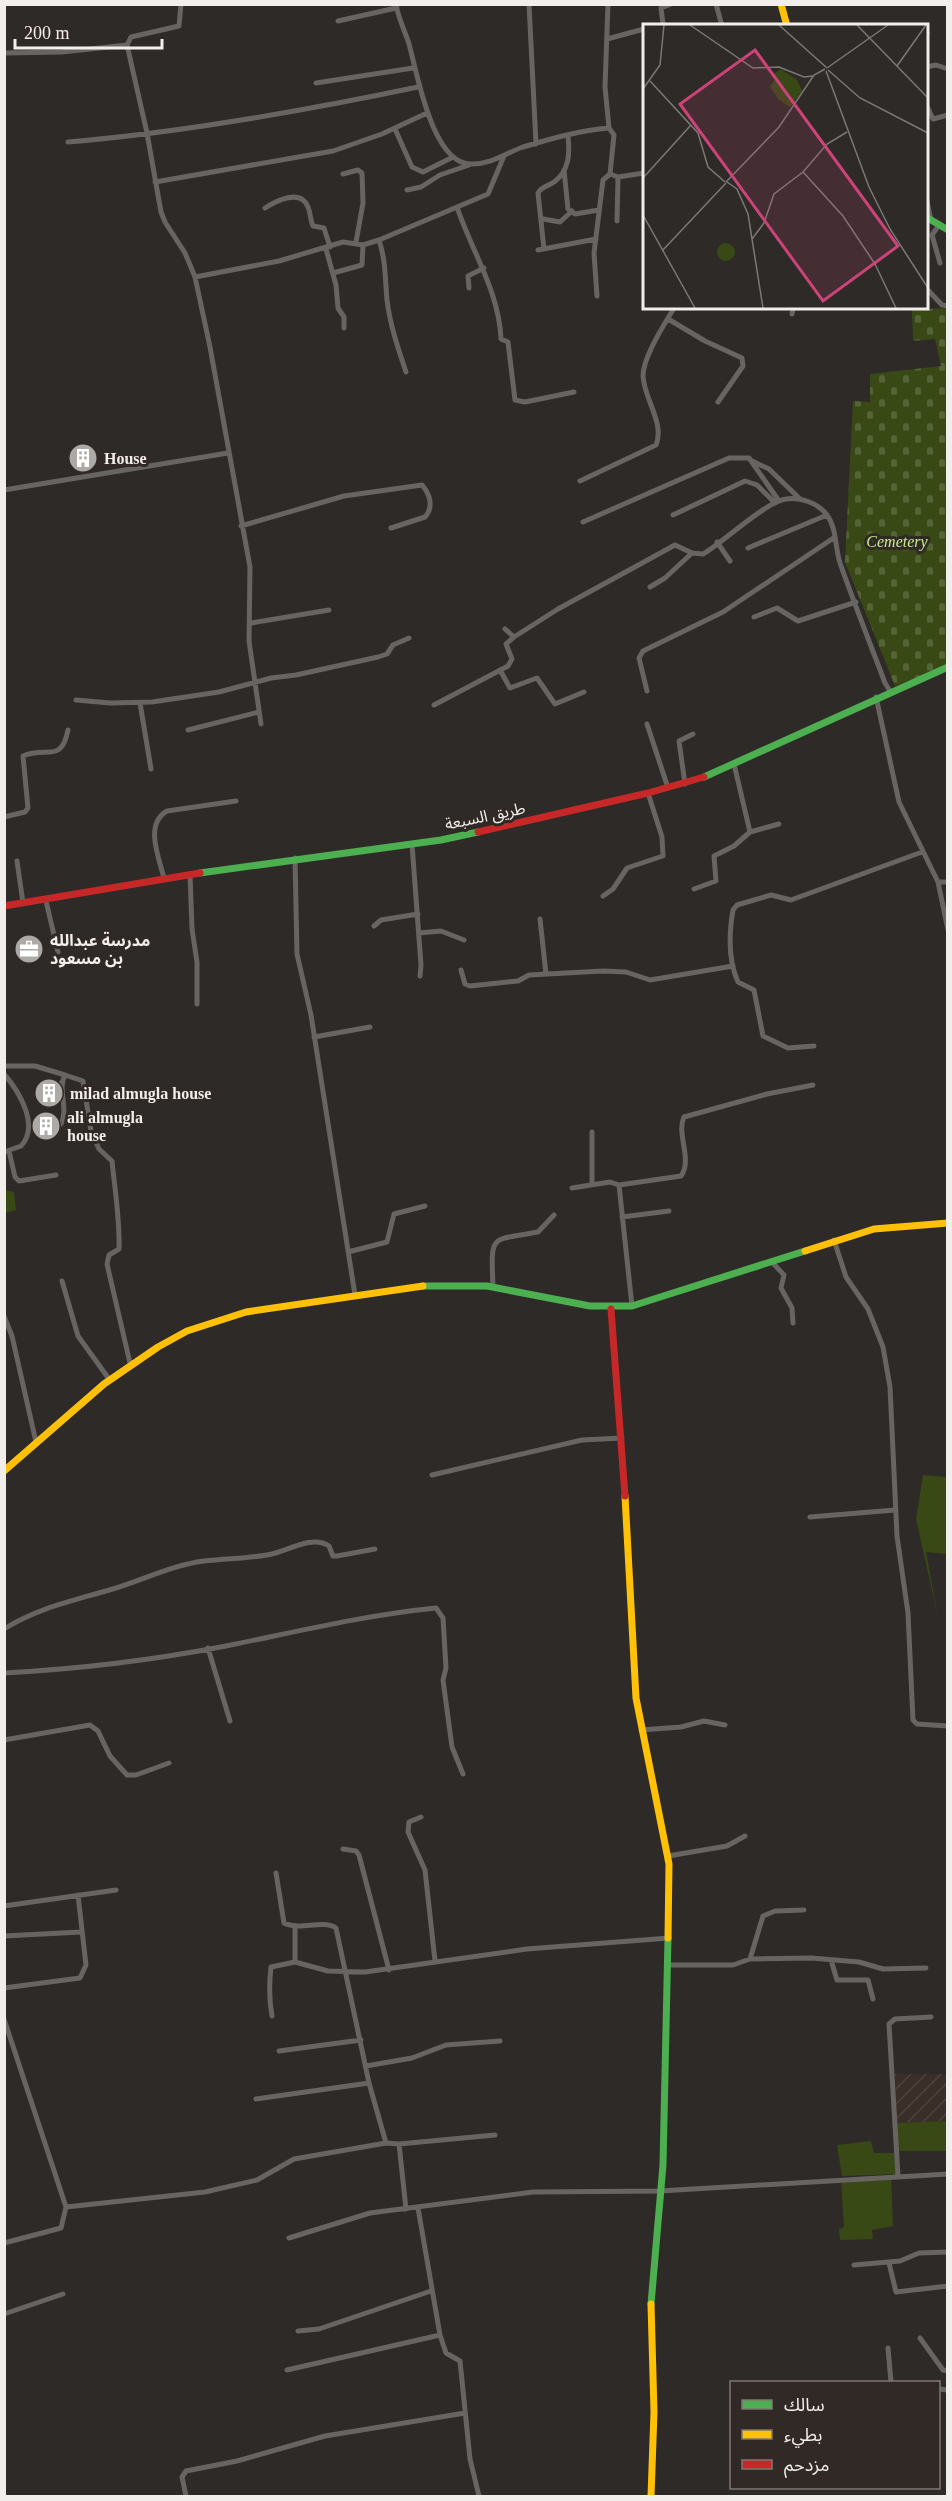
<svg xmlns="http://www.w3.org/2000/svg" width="952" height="2501" font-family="'Times New Roman','Noto Sans Arabic',serif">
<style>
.industrial{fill:url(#industrial-furrows)}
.green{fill:#384915}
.cemetery{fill:url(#cemetery-stones)}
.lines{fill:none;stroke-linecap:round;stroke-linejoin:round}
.street{stroke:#676462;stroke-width:5}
.fast{stroke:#4caf50;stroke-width:7}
.slow{stroke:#ffc107;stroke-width:7}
.jam{stroke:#c62828;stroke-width:7}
.labels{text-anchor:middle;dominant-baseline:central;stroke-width:6;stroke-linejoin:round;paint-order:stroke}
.poi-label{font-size:16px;font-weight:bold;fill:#f2eeeb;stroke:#302926;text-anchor:start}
.park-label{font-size:16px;font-style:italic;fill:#c8ed8c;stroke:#302926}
.street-label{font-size:16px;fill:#f2eeeb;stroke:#302926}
.inset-road{fill:none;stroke:#7c7876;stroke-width:1.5}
.view{fill:#cc4378;fill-opacity:0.15;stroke:#cc4378;stroke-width:3}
.inset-edge{fill:none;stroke:#f2eeeb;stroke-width:3}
</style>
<defs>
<pattern id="industrial-furrows" width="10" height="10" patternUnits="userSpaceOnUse" patternTransform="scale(1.5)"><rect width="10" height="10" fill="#3a2e28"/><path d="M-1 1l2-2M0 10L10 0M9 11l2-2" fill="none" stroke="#4d423d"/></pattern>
<pattern id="cemetery-stones" width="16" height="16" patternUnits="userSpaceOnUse" patternTransform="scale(1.5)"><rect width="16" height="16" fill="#384915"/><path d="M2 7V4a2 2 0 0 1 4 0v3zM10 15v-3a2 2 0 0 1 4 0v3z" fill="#556437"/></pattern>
</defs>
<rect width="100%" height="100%" fill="#2e2a28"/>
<path class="industrial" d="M895 2074H947V2121L897 2123Z"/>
<path class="green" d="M5 1190 14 1192 16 1210 5 1213Z
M923 1475 947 1477V1554L926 1552 938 1617 916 1519Z
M947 2121V2151H898L897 2123Z
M871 2141 874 2153H894L896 2174 842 2176 837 2145Z
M891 2178 893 2226 872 2230 873 2239 840 2240 839 2229 844 2227 841 2181Z"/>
<path class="cemetery" d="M947 308V666L895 686 845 562 853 401 870 402V374L941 366 935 339 913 341 912 310Z"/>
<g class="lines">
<path class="street" d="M396 4C398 18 405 31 409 44 417 72 432 164 471 164 490 165 506 153 523 147 550 139 581 130 609 128L614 135 610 174 618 177 644 173
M529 4 536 144
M608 4 605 87 609 128
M716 4 722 26
M338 21 396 8
M657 26 663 24 661 8 671 4
M926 33H927
M607 39 644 29
M127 45 147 133 161 212 165 222 185 253 195 277 210 347 250 567 249 641 261 724
M4 53 62 52 127 45 131 37 179 26 181 4
M926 67 936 65 948 69
M316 83 413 68
M926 104 933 119 948 115
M395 129 412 167 423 172 453 157
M68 142C186 132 303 111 418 87
M564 170 568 209 575 214 599 210
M343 174 358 170 362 173 363 203 356 242
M155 182 333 151 382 134 427 113
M407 190 421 187 440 175 469 165
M926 197 931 220
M457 207C472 252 499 291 501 339L508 342 515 400 525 402 574 392
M265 208C276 201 301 188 308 207 311 214 310 220 313 226L324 228 330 247
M543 219 560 222 572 211
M617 221 618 177
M939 225 932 235 940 263
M379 240C386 261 385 279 387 300 390 325 398 348 406 372
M326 249 336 285 338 308 344 317V328
M544 249 538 193C542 186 547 187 554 182 569 171 570 154 568 137
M538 250 596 239
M333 273 362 265 363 245
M195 277 279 261 343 242 363 245 379 240 488 194 504 156
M469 288 468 276 484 268
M926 288 942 305 948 306
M597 296 594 253 603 180 610 174
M792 314 793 308
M668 319 705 341 742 358 743 366 718 402
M752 461 769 469 800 499
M580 481 656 445C665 423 644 399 643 376 643 357 664 325 674 308
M4 490 228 453
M673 515 745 481 757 485 775 503
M583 522 729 458H749L779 501
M241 526 344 496 422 485C430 494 434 507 425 517L391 528
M717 542 730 561
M748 548 827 515
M650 587 665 578 692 553
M754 617 777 608 798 621 856 602
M251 623 329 610
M505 629 514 637 558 609 675 545 692 553 703 554C722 543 767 501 786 499 801 497 818 503 827 515 837 529 835 548 840 563 854 603 870 643 885 683L890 691
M500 670 510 688 537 678 555 704 584 692
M647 691 639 658 643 651 723 612 835 537
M876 697 899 802 938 882 948 930
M76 700 110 703 152 702 219 692 271 678 296 675 378 657 387 654 393 645 409 638
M140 703 151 769
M434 705 508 666 512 659 506 644 514 637
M647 724 668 788
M188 730 259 712
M734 764 750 832 779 824
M685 784 679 741 693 734
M4 817 25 812 28 808 23 756C46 745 61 765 68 730
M412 844 421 965 420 976
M295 858 297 954 311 1015 355 1295
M17 861 23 903
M190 874 192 929 197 962V1004
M164 878C159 858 144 824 167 811L236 801
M938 882H948
M694 889 716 881 714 856 734 846 750 832
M603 896 613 889 627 868 663 856 662 837 648 793
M46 901 58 952
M540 919 546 974
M374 926 381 920 418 914
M419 933 441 931 464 940
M461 970 465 984 470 986 518 981 529 975 603 971 626 972 650 980 733 966
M314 1037 370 1027
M814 1046 788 1048 763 1036 754 990 738 982C728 960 729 933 733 910L737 905 771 895 791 900 922 852
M4 1066H35L65 1075C57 1090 69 1108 61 1124
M4 1074C19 1091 40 1126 21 1146L4 1152
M65 1075 83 1081 91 1131 99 1149 112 1161C115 1191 120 1220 119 1249L109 1255 107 1264 130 1363
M50 1104 55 1103 57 1087 61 1083
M592 1132V1184
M9 1151 15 1177 19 1181 56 1175
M619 1185 632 1306
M572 1188 610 1182 619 1185 681 1176C693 1160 676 1134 684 1117L767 1094 813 1085
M622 1217 669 1211
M834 1240 846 1277 868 1309 883 1347 890 1387 897 1536 908 1613 913 1720 917 1724 948 1726
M348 1252 387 1242 394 1214 425 1206
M771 1261 784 1275 781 1288 792 1308 793 1323
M62 1281 78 1336 109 1379
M493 1287C491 1233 489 1241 538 1232L554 1215
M4 1316 12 1336 36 1442
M432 1475 582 1440 622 1438
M810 1517 895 1510
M4 1629C39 1607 77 1600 116 1588 145 1579 173 1565 204 1561 227 1558 250 1559 272 1554 289 1550 313 1535 329 1546L333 1556H337L375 1549
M208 1648 230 1721
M4 1673C78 1669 154 1660 226 1646 295 1632 365 1615 436 1608L443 1618 446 1668 443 1680 452 1747 463 1774
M641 1730 681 1727 704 1721 725 1725
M4 1740 90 1725 98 1731 110 1756 127 1775H136L169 1763
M421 1817 409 1822 408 1832 425 1870 435 1961
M343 1849 356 1851 359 1855 389 1970
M668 1856 727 1846 745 1836
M276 1873 284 1923C300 1931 323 1919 336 1928L369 2083 386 2143 399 2144 406 2209
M4 1906 116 1890
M295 1926V1962L328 1971 365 1972 527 1949 669 1938
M4 1936 81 1932
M750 1959 763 1916 775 1911 804 1910
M831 1960 837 1980H868L873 1999
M668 1965H733L750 1959 811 1958 859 1962 883 1969 926 1968
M4 1988 80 1978 86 1965 78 1895
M272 2016C269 2000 269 1984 271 1967L295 1962
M4 2019 66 2207 61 2228 4 2243
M279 2051 361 2040
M366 2066 412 2058 446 2045 500 2041
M256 2099 369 2083
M399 2144 495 2135
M898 2176 889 2024 895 2019 931 2017
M66 2207 205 2192 257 2180 294 2159 386 2143
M418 2208 440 2335 446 2353 460 2361 470 2459 479 2496
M289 2238 370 2213 533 2192 660 2191 948 2174
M889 2263 896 2292 948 2286
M854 2265 900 2261 919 2253 948 2252
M4 2314 63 2294
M298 2331 319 2329 431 2291
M920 2338 943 2370 948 2371
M888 2348 891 2382
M287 2370 440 2335
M938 2389 948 2390
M186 2496 182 2477 186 2471 237 2461 325 2436 465 2413"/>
<path class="fast" d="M926 217 948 230
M704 777 948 667
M200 873 441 840 478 832
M423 1286H487L590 1306H632L805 1251
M651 2304 663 2165 668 1938"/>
<path class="slow" d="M781 4 787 26
M805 1251 874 1229 948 1223
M4 1471 104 1384 158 1347 187 1331 246 1312 423 1286
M625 1496 636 1698 669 1864 668 1938
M651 2496 654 2412 651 2304"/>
<path class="jam" d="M478 832 648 793 704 777
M4 906 200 873
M611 1309 625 1496"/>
</g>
<defs>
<g id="building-disc" transform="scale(1.5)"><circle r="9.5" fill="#ada9a7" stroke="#302926"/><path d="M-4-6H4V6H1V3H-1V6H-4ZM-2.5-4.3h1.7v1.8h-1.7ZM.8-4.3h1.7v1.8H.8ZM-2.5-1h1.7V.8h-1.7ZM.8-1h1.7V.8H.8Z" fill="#fff"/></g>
<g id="office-disc" transform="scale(1.5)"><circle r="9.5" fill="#ada9a7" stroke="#302926"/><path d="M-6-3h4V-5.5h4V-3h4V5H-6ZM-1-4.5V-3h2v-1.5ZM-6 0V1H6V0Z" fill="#fff"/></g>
</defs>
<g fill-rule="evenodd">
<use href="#building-disc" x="83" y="458"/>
<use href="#office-disc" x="29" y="949"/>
<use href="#building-disc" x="49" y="1093"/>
<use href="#building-disc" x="46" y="1126"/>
</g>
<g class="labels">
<g class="poi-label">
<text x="104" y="458">House</text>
<text x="50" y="940">مدرسة عبدالله<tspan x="50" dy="18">بن مسعود</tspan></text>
<text x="70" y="1093">milad almugla house</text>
<text x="67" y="1117">ali almugla<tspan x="67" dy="18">house</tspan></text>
</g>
<g class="park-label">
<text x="897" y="541">Cemetery</text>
</g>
<g class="street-label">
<text transform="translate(485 816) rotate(-12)">طريق السبعة</text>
</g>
</g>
<g transform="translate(643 24)">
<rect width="285" height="285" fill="#2e2a28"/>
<path d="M74 228a9 9 0 1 1 18 0a9 9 0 1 1-18 0Z" fill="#384915"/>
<path d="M138 45 154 56 159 67 147 83 136 76 127 63 132 55 127 52Z" fill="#384915"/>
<path class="inset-road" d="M47 1 110 44 136 43 161 53 170 52M136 1 184 44M214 1 285 74M254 42 283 1M184 44 245 1M185 46 217 74 285 109M183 47 226 163 247 205 285 264M7 57 55 109 65 143 82 158M0 65 17 41 21 1M160 148 200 192 232 240 253 284M0 154 48 101M83 158 136 103 171 51 182 45M84 158 94 165 105 190 120 284M0 191 52 284M109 215 121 199 131 170 160 148 184 120 204 108M19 227 83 159"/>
<path class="view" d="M112 26 255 222 180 277 37 80Z"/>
<rect width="285" height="285" class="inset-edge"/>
</g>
<rect width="952" height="2501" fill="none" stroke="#f2eeeb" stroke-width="12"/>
<rect x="730" y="2381" width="210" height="108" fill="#302926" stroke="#7e7875" stroke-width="1.5"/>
<rect x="742" y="2400" width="30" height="9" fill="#4caf50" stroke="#7e7875" stroke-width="1.5"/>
<text x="784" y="2411" font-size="18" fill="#f2eeeb">سالك</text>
<rect x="742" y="2430" width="30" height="9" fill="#ffc107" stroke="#7e7875" stroke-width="1.5"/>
<text x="784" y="2441" font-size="18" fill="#f2eeeb">بطيء</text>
<rect x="742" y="2460" width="30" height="9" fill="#c62828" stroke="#7e7875" stroke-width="1.5"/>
<text x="784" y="2471" font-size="18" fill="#f2eeeb">مزدحم</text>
<path d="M15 39v9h147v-9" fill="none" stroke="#f2eeeb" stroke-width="3"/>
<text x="24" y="39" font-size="18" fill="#f2eeeb" stroke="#302926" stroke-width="4.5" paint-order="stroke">200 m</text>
</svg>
